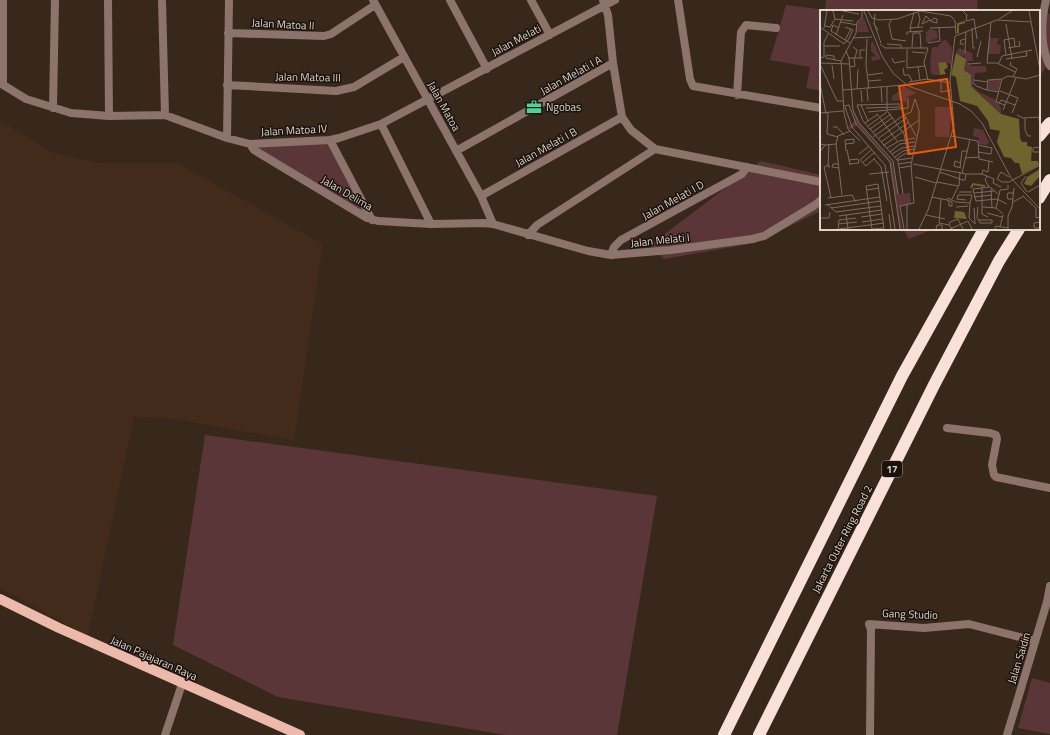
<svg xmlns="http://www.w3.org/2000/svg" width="1050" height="735" font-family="'Titillium Web',sans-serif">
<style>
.built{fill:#422b1b}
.green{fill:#5b3639}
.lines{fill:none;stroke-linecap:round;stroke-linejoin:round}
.minor{stroke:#8c736c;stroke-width:8}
.primary{stroke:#edb9ab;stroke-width:10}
.motorway{stroke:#f9e0d9;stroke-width:12}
.labels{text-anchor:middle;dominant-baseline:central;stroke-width:3;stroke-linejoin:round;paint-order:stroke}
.shield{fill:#1a120d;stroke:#a49a93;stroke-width:1}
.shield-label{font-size:10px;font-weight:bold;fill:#dfd4cc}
.street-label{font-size:11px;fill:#dfd4cc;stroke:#1a120d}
.poi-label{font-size:11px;fill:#dfd4cc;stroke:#1a120d;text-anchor:start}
.inset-river{fill:none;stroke:#6e642e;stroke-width:2}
.inset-road{fill:none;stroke:#7b6c62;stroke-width:1}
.view{fill:#e8590c;fill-opacity:0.15;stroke:#e8590c;stroke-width:2}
.inset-edge{fill:none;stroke:#dfd4cc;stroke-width:2}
</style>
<rect width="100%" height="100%" fill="#38271b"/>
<path class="built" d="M0 120 50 152 99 163H177L323 244 294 440 167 418 134 417 88 636 0 588Z"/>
<path class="green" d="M826 0H977L978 11H821V91L806 88 810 67 770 60 786 5 825 10Z
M1039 14H1050V62L1039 77Z
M330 140 367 218 250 144Z
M761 161 821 175V211L755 243 664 259 650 245Z
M903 229H934L909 239Z
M205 435 657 496 617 735H506L278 697 173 645Z
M1032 678 1050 683V734L1018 728Z"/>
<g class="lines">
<path class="minor" d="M108 0 109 116
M162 0 165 115
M373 0 481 196 493 224
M450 0 487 69
M531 0 550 35
M603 0 608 15 613 63 622 117 631 130 655 149 821 182
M678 0 690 79 693 86 821 108
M1046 0C1041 21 1040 47 1050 66
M228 33 324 36 331 34 375 5
M0 83 26 99 71 113 109 116 165 115 227 138 250 144 254 150 367 218 378 221 431 224 483 223 493 224 588 251 611 255 671 250 752 239 764 236 815 205 821 200
M3 84V0
M227 85 336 91 354 87 404 57
M737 95 741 32 746 25 776 28
M53 108 55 0
M381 124 431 224
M227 138 229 0
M330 140 372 220
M250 144 330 140 339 138 381 124 615 0
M456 151 613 63
M481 196 622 117
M528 235 537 225 655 149
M611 255 614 247 621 240 742 174 747 167
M947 428 990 433 996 435 997 439 992 465 994 475 996 477 1050 488
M165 735 182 684
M870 735 871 630 869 624 924 628 969 624 1035 641
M1007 735 1047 602 1050 586"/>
<path class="primary" d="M0 599 59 628 300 735"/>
<path class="motorway" d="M1039 136 1050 123
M1039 198 1050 180
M724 735 902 376 984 229
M759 735 934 385 999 261 1019 229"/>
</g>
<defs>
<g id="office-bare" transform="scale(1.2)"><path d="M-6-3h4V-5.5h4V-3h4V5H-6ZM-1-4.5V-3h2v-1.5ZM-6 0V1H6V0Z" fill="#4cd49b" stroke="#1a120d" stroke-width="2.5" paint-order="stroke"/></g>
</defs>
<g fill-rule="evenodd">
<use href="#office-bare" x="534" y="107"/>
</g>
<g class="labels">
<rect class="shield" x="882" y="461" width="20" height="16" rx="3"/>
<g class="shield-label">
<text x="892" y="469">17</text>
</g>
<g class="street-label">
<text transform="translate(283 24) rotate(3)">Jalan Matoa II</text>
<text transform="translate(516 40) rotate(-28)">Jalan Melati</text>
<text transform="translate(571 75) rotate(-29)">Jalan Melati I A</text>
<text transform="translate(308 77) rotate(1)">Jalan Matoa III</text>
<text transform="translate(444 106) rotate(61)">Jalan Matoa</text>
<text transform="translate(294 130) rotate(-3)">Jalan Matoa IV</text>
<text transform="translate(546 147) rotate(-29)">Jalan Melati I B</text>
<text transform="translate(347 193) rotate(30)">Jalan Delima</text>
<text transform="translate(673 200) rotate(-29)">Jalan Melati I D</text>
<text transform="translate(660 240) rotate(-6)">Jalan Melati I</text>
<text transform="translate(842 539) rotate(-63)">Jakarta Outer Ring Road 2</text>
<text transform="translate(910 614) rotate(2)">Gang Studio</text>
<text transform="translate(154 658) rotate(24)">Jalan Pajajaran Raya</text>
<text transform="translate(1019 658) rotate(-73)">Jalan Saidin</text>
</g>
<g class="poi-label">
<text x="546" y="107">Ngobas</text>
</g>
</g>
<g transform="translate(820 10)">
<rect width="220" height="220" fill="#38271b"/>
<path d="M44 8 49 22H37L38 12ZM110 19 117 21 118 28 106 33V22ZM169 28H179L177 34 181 35 180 44H167ZM125 29 132 38 131 55 126 52 118 55 120 65H115L111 64 110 54 112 37H117ZM51 32H53L61 49 52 51 51 47 56 46 51 41ZM139 38 152 43 153 51H148L150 56H166V62L155 63 153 76 159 82 176 90 181 98V104L151 76V65L144 60 145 47 136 43ZM169 70H181L178 81 168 79ZM80 74 96 83 87 87 86 93 82 90 72 91V86L81 80ZM31 93 36 108 72 152 79 184 90 183 91 194 79 197 82 219H80L70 152 37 115 30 120 28 117 35 111ZM115 97H132L129 127H115ZM154 118 163 120 169 132 167 135 159 134V128L153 126Z" fill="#5b3639"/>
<path d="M136 43 146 49 144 60 151 65V76L156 81 181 104 199 109 200 128 202 132H207V136L212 137 211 151H218L219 155 202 164 199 153H195L191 148 184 147 177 132 180 121 170 119 168 111 157 96 140 91 136 67 131 65ZM126 52 128 57 124 60 126 64 120 65 118 53ZM220 159 219 167 211 176 204 174 207 167ZM135 201 144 202 147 209 134 208Z" fill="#6e642e"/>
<path class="inset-river" d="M138 23V14L145 12M151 178 153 174 165 176"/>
<path class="inset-road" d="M23 1 39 4M44 1 62 46 73 63 88 76 140 94 151 101 162 113 191 168 220 199M48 1 52 8 59 10 77 9 100 1 131 6 135 11 136 24M143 1 147 5 146 11 154 9 157 29M209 1 220 60M98 2 100 9 98 17M55 4 54 14 58 20M106 6 112 12H113L117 13V9L114 8 111 11M106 6 102 14 110 10M15 9 33 11M72 9 69 14 72 29 86 31M179 9 192 1M177 10 211 12M21 12 37 15M171 12 167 53H177L195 62M54 13 61 33M186 14 192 49M5 16 10 17 15 9 13 1M0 17 24 34 26 31M25 17 33 20 27 32M4 18 7 1M19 18 13 15 11 21 30 33M90 18 94 2M110 18 136 17M152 18 153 38H155M91 22 90 18 103 17M16 25 23 5M87 25V22L103 21M33 28 52 27M47 29 46 55 49 79M25 30 31 19M108 33 120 31 119 17M60 34 65 38H108L104 52 108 70M67 34 81 35V39M144 34H140L141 30 145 29M4 36H20M33 37 37 40 35 48M92 37 93 23H100L101 38M188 38 200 36 199 31M87 39V58L105 56M26 41 29 48 33 100 39 113 73 151 78 184M92 42 105 43M145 43 146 22M186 45 184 30 194 28 195 37M157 47 161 31M0 48 4 47V32L8 24M28 48H43M40 48V40H45M72 48 74 53 85 51M186 49 207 46 206 41M14 50V46L6 45V48L21 51M191 52 190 55 197 59 193 67M0 53 30 54M179 53 182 46 212 40M0 54 17 91H24M148 54 161 53M12 55 14 69M30 57 35 56 34 48M98 57 100 70M83 58 84 65H89L92 71M48 65 63 63M182 69 188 66 206 69 220 65M182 69 176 92 185 95M153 70 168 72M48 71 61 70M121 71V82L131 80M89 72 107 69 130 73M153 72 156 76 167 80M0 73 6 104M61 77 62 92M37 79 38 59M47 79 48 91M23 80 84 75M41 80 42 92M180 81 198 88 192 103M179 82 167 80 168 70 182 69M78 93 96 126M179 93 181 90 195 95M37 95 43 111 78 151 83 184M37 95 78 94M41 95 48 111M24 96 29 95 36 114 70 152 80 219M25 97 32 117 65 155 75 219M46 98 79 97M183 100 196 68M48 102 88 98V88M68 102 84 124 88 144M0 103 23 101M8 103 7 124 18 127M57 104 77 131M197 105 203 108 220 107M219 107 220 119M205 108V120L208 126H211M45 113 58 104M48 116 67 102V77M13 117H17L24 125M50 119 71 104M53 122 73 107M1 125 0 134 5 135M131 126 158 131 159 149 173 152M53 127 84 105 91 102 95 89 99 101V118L91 155 94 193 80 196 84 219M59 128 86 108M40 131 28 119 24 103 21 51 36 23 37 12 42 8V1M61 132 89 112M16 134 22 185M63 136 99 110M220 137 213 138V142H220M67 138 79 131 95 128M52 139 40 150 46 156 55 148M27 140 30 155M26 141 25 130 34 129V133L26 134M0 142 5 135 16 134 18 126 30 121M70 142 80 134 95 132M158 142 171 144 172 138 158 135M39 144 49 136M72 144 82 138 95 136M75 147 83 141 95 139M145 148 159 147M54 149 61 157 67 191M29 150 38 149 39 153 30 154M76 150 84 144 94 143M78 150 92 148M42 153 55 142M141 153 135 151 134 156 141 158M18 154H13L12 157 19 158M79 154 91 152M93 154 146 164H162L174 169 173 173 181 177M8 156 9 134M9 158V155L4 157 11 188M79 158 91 156M140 158 142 141H148M120 162 143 170H145L146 164M142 163 150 129M49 164 69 162M162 164 163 160 168 162 169 151M167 166 165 170 169 177M206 166 201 173 207 182M95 167 116 173M189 167 181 162 177 169 182 172H189L220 155M117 172 138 176M162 177V204L168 207M171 179 172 198M47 180 59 178M139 182H152M208 182 220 175M154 183 174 181M178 184 170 177 153 179 156 191 177 189 187 194M203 186 216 198V208L220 207M112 187 127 190 129 191H131L132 192V196H129V191M154 187 172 185M8 188 32 185 36 192M121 189 119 213 129 215 132 219M132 189 139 175 140 162M193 189H188L187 186 188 183H193M127 190 128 188 136 192 150 193 149 208 155 214 154 198M146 190 137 189 138 185H152L150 193M193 192 204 186M7 194 16 202 61 196M5 195 60 187M136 197 148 196M158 197 157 207 160 213H172V210H159M163 197 176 198 183 204M11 198 61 191M176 198 180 180 188 179V175M167 203 182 207M26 204 28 219M69 204 71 219M106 205 125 209M19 206 62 200M41 207 62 204M0 208H9L10 202M42 212 63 209M220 212 214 213V218H220M18 214 37 212M129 215 130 212 138 209 143 219M180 217 183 205M18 219 19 210 36 208M19 219 64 213M52 219 46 176 58 174 64 219M52 219 64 218M87 219V195M99 219 108 200 134 116 130 70 135 26 177 10M116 219 117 215H122V219M130 219 148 211 152 219M175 219 176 216 188 218M188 219V206L192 197 194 178"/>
<path class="view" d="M127 69 136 137 89 144 79 76Z"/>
<rect width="220" height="220" class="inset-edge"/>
</g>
</svg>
